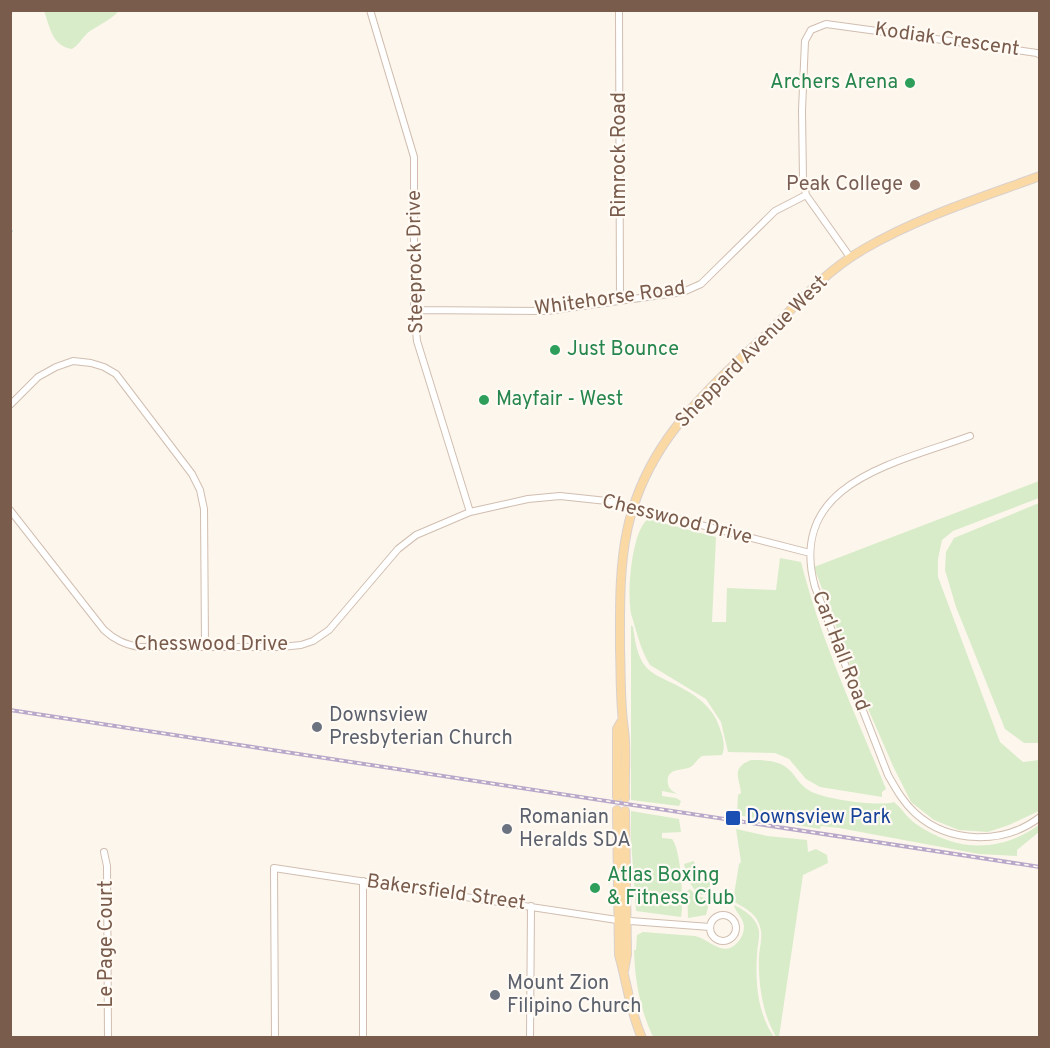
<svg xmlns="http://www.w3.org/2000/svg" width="1050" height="1048" font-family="Overpass,sans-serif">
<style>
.green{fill:#d8ecc9}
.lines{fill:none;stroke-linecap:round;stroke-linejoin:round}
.stream{stroke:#a5d3da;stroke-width:1.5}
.minor-casing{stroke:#d1beb0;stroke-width:8}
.major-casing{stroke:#dad1cd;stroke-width:10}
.minor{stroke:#fff;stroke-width:6}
.major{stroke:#fbd9a5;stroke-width:8}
.rail-casing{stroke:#b9a8c9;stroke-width:4}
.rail{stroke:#fffaf3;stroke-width:1.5;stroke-dasharray:4.5;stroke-linecap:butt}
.leisure-dot{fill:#2e9e5b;stroke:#fffaf3;stroke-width:2}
.education-dot{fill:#8d6e63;stroke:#fffaf3;stroke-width:2}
.worship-dot{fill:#6b7280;stroke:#fffaf3;stroke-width:2}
.transit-dot{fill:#1a4fb4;stroke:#fffaf3;stroke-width:2}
.labels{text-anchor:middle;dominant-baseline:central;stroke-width:4.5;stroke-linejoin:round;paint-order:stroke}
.street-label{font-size:20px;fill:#7a5c4d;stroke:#fffaf3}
.leisure-label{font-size:20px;fill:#27864d;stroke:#fffaf3;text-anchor:start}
.education-label{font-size:20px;fill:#785e54;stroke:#fffaf3;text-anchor:end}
.worship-label{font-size:20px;fill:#5b616d;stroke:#fffaf3;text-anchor:start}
.transit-label{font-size:20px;fill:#164399;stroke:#fffaf3;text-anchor:start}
</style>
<rect width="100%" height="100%" fill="#fdf6ec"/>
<path class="green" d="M44 11V10L119 11C110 20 101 24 90 31 83 36 80 44 72 49 52 46 50 27 44 11Z
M1039 481V498L953 531 942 540 938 559V577L1000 742 1023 762 1039 760V811L1009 825 988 832 959 830 934 820 911 802 893 766 856 681 814 567Z
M1039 503V743H1024L1005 729 956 607 945 570 946 552 954 538Z
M648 519 716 537 712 622H726L727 588 776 590 780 558 801 562C821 641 856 715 886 789L882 792V797L820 787 806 779 789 759 775 753 728 752 721 722 706 699 650 665C641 651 637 633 632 617 626 599 631 531 648 519Z
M631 625 633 627C635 640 637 657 646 667 652 674 662 678 670 682 693 693 714 705 721 732 724 740 725 748 722 755L702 756C697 759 696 763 692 766 684 772 665 766 668 784 669 789 673 792 678 794L662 791V796L676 798 681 801 679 806 631 800Z
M751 760C767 760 783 760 794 775 798 781 803 787 810 791 823 799 880 807 894 802 901 807 907 818 916 824 956 852 1000 853 1039 825V832L1017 850V856L979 854 839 828 821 826 820 829 737 815 738 795 741 793C740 779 730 768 751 760Z
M631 811 679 819 681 832 662 833V838L672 839C681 849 684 903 681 917L636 911 631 840Z
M736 829 767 836 807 840 808 852 816 849 827 855 828 863 803 875 779 1037H776C762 1012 758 984 759 955 760 946 763 935 760 927 757 913 744 908 733 901L739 864 741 862Z
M694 861 697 877 710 881V894L702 895 696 892 688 880 684 864Z
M690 889 697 896 710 899 706 915 688 918 687 891Z
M734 905C744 910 754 916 758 927 761 935 757 946 757 955 755 983 758 1014 774 1037H653C640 1009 635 982 634 950H636L637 935 643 932 695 936C710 939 722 958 737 943 742 938 744 932 744 926 743 917 735 912 734 905Z"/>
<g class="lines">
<path class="stream" d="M10 22 12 10
M10 229 12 231"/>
<g class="minor-casing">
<path id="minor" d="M370 10 414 157V310L417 341 470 512
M619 10 620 300
M850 257 806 195 803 180 802 110 805 41 811 30 826 24 1016 50 1037 53 1040 55
M414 310 547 311 683 292 701 284 775 211 806 195
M10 405 38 377 56 367 73 361 91 363 104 367 116 374 192 474 200 490 204 509 205 646
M970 436C897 463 786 482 815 587L888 775C896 789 903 802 915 813 949 844 1004 845 1040 817
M10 510 104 630C115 640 124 644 139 647H281L301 645 313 641 329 630 398 549 416 535 470 512 528 499 560 496 607 501 810 553
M104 852 107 866 108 1038
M363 881V1038
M710 928a13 13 0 1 1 26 0a13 13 0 1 1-26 0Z
M275 1038 274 868 617 920 710 927
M530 1038 531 906"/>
</g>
<g class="major-casing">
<path id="major" d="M617 797V729L621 722
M625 798C624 776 627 752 624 730 620 703 621 676 620 649 620 610 619 570 627 531 646 440 708 390 772 329 800 300 829 269 864 249 919 217 980 198 1040 176
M617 810 619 955C627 983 630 1011 642 1038
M624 971 627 954 625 811"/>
</g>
<use href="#minor" class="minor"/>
<use href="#major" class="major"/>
<g class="rail-casing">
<path id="rail" d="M10 710 1040 867"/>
</g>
<use href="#rail" class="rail"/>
</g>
<g class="leisure-dot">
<circle cx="910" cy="83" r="6"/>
<circle cx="555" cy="350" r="6"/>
<circle cx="484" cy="400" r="6"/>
<circle cx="595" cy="888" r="6"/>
</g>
<circle class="education-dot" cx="915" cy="185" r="6"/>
<g class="worship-dot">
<circle cx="317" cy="727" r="6"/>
<circle cx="507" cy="829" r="6"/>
<circle cx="495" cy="995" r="6"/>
</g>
<rect class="transit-dot" x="725" y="810" width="16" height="16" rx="3"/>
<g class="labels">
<g class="street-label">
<text transform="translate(947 40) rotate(8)">Kodiak Crescent</text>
<text transform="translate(620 155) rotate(-90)">Rimrock Road</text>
<text transform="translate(416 262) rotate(-91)">Steeprock Drive</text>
<text transform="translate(610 299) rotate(-8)">Whitehorse Road</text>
<text transform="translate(752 352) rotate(-45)">Sheppard Avenue West</text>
<text transform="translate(677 520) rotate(14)">Chesswood Drive</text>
<text x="211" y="645">Chesswood Drive</text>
<text transform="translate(840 651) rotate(69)">Carl Hall Road</text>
<text transform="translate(446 893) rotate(8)">Bakersfield Street</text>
<text transform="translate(107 944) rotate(-90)">Le Page Court</text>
</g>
<g class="leisure-label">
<text x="898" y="83" text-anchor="end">Archers Arena</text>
<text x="567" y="350">Just Bounce</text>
<text x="496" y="400">Mayfair - West</text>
<text x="607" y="876">Atlas Boxing<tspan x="607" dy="23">&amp; Fitness Club</tspan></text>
</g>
<g class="education-label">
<text x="903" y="185">Peak College</text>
</g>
<g class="worship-label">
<text x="329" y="716">Downsview<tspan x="329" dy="23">Presbyterian Church</tspan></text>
<text x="519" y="818">Romanian<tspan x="519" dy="23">Heralds SDA</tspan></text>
<text x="507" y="984">Mount Zion<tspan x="507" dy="23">Filipino Church</tspan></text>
</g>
<g class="transit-label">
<text x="746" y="818">Downsview Park</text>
</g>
</g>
<rect width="1050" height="1048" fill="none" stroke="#7a5c4d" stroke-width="24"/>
</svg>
